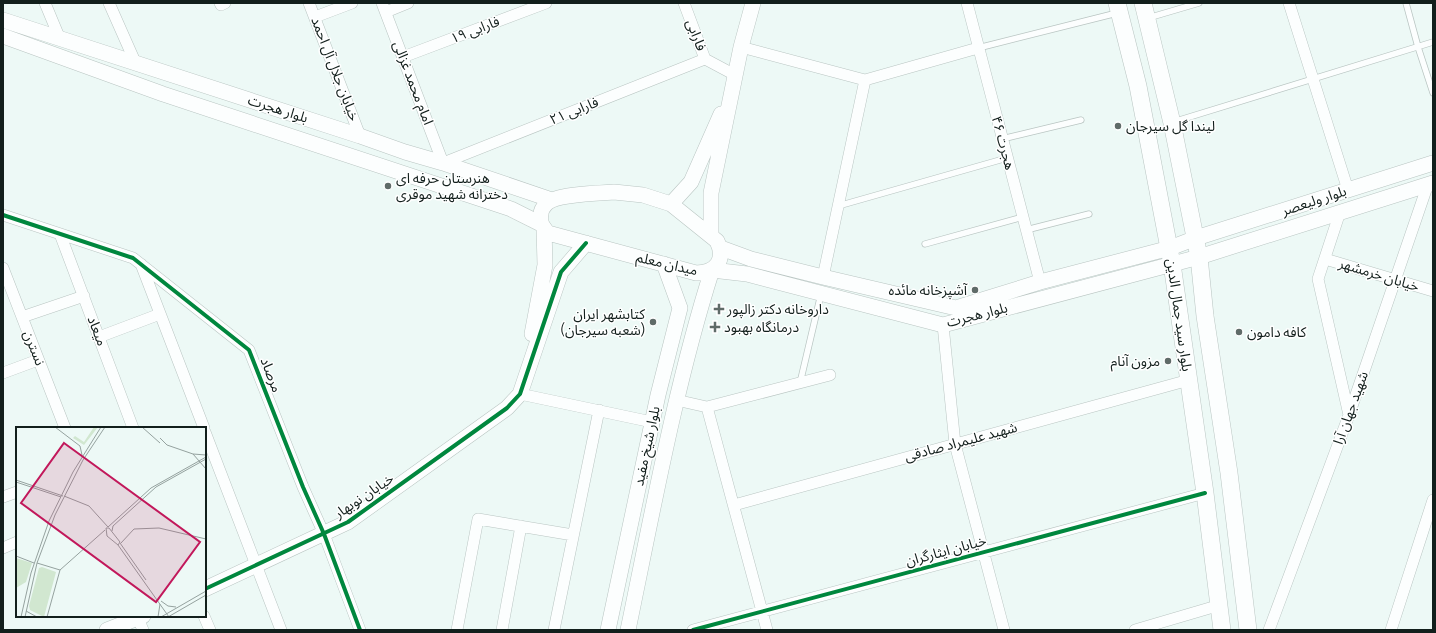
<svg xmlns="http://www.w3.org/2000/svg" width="1436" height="633" font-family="Bitter,'Noto Sans Arabic',serif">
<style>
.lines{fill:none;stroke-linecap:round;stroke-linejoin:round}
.lane-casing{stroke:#b9c5c2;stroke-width:7}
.street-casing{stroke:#b9c5c2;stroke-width:12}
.secondary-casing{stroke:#b9c5c2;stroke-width:16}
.primary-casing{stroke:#b9c5c2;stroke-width:18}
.lane{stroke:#fcfefe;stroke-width:5.5}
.street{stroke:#fcfefe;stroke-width:11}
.secondary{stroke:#fcfefe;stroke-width:15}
.primary{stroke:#fcfefe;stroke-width:17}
.cycleway-casing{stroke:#fff;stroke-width:6}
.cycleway{stroke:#00873e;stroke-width:4}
.poi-dot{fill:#5f6b68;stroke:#fff;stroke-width:1.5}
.labels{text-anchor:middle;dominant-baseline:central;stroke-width:3;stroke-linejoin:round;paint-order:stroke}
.street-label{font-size:14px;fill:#121f1c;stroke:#fff}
.poi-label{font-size:14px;fill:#121f1c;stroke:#fff;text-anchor:start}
.inset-road{fill:none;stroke:#95a29f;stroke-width:1}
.view{fill:#c2185b;fill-opacity:0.15;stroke:#c2185b;stroke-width:2}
.inset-edge{fill:none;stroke:#121f1c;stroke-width:2}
</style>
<rect width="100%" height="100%" fill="#edf9f6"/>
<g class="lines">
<g class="lane-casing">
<path id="lane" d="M1406 3 1418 47 1433 93
M1148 18 1199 3
M978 48 1117 13
M1173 122 1433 42
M1002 139 1081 120
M838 206 1007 158
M1026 230 1089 214
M925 244 1023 217
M800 383 821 294"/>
</g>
<g class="street-casing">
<path id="street" d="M45 3 60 39
M109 3 136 64
M220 3 221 5 225 3
M309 3 360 136
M382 3 443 163 705 59
M684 3 705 59 735 75
M967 3 1040 282
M1289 3 1348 190
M386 12 408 3
M315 17 352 3
M741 47 865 80 978 48
M403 57 546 3
M1340 212 1318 279 1349 415
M3 215 133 258 249 350 303 487 324 534 360 630
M60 234 133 428
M1325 259 1433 291
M141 264 204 428
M3 268 65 428
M823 277 865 80
M22 317 84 296
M943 325 955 444 1004 630
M99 337 160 314
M3 373 38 360
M520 394 652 422
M676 400 707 407 830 375
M707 407 767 630
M205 432 281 630
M3 497 17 492
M734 505 1189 380
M3 548 17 542
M137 616 143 630
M204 616 210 630
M457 630 478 519 573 535
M502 630 521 526
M554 630 599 410
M693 630 1205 493
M1135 630 1220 605
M1269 630 1349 415 1428 184
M1391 630 1433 500"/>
</g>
<g class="secondary-casing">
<path id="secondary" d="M3 20 360 136 405 152 443 163 552 200
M3 36 163 94 511 209 541 224
M614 192 643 195 671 204 717 241C726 260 716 273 696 273L548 233C543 227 539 222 541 214 541 210 544 206 547 203 557 194 599 193 614 192Z
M671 204 691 182 721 114
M711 235V193L741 47 753 3
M721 248 751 259 823 277 956 308 1040 282 1170 248 1196 238 1433 163
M532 334 545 265 544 228
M205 589 348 522 507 408 520 394 561 272 586 243
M107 630 143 616
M608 630 658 395 680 308 664 264
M628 630C653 510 675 387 712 270L747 274 943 325 1199 257 1433 183"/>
</g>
<g class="primary-casing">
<path id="primary" d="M1117 3 1138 86 1172 264 1205 493 1222 630
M1143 3 1172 123 1199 257 1205 316 1229 473 1248 630"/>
</g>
<use href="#lane" class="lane"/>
<use href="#street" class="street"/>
<use href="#secondary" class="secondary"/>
<use href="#primary" class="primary"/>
<g class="cycleway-casing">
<path id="cycleway" d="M3 215 133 258 249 350 303 487 324 534 360 630
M205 589 348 522 507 408 520 394 561 272 586 243
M693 630 1205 493"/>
</g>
<use href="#cycleway" class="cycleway"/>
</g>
<g class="poi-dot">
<circle cx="1118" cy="126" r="4"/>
<circle cx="388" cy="186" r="4"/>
<circle cx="975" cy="290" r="4"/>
<path d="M717 303h4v4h4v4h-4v4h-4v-4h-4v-4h4z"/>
<circle cx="653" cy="322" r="4"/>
<path d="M713 321h4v4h4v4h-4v4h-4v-4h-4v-4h4z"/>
<circle cx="1239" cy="332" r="4"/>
<circle cx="1168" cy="361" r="4"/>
</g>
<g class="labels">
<g class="street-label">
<text transform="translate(475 30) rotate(-21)">فارابی ۱۹</text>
<text transform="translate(696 35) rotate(69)">فارابی</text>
<text transform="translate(335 69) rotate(69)">خیابان جلال آل احمد</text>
<text transform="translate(413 83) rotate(69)">امام محمد غزالی</text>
<text transform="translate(278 109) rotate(18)">بلوار هجرت</text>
<text transform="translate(574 111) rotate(-22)">فارابی ۲۱</text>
<text transform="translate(1003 143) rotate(75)">هجرت ۴۶</text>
<text transform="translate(1314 201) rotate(-18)">بلوار ولیعصر</text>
<text transform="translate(667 264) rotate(13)">میدان معلم</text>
<text transform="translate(1379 275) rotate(17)">خیابان خرمشهر</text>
<text transform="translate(977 315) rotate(-14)">بلوار هجرت</text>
<text transform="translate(1179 315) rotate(82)">بلوار سید جمال الدین</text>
<text transform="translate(97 331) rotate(69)">میعاد</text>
<text transform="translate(34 348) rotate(69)">نسترن</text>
<text transform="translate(271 375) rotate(69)">مرصاد</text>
<text transform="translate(1351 408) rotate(-70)">شهید جهان آرا</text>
<text transform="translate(961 442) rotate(-15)">شهید علیمراد صادقی</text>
<text transform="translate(647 446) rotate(-78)">بلوار شیخ مفید</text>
<text transform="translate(364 496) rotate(-34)">خیابان نوبهار</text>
<text transform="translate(946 551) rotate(-15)">خیابان ایثارگران</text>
</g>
<g class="poi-label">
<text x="1126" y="126">لیندا گل سیرجان</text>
<text x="396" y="178">هنرستان حرفه ای<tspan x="396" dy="16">دخترانه شهید موقری</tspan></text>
<text x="967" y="290" text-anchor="end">آشپزخانه مائده</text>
<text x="727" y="309">داروخانه دکتر زالپور</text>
<text x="645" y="314" text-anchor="end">کتابشهر ایران<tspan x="645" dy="16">(شعبه سیرجان)</tspan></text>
<text x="724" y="327">درمانگاه بهبود</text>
<text x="1247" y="332">کافه دامون</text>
<text x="1160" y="361" text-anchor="end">مزون آنام</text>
</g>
</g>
<g transform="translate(16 427)">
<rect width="190" height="190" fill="#edf9f6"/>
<path d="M78 0H82L68 18 57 11 59 9 68 15ZM0 131 16 136 10 155 0 161ZM26 140 40 145 28 190 14 183 13 179 23 141Z" fill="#d1e7d0"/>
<path class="inset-road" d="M39 0 64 19 66 28M126 0 144 16M144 11 151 18 177 27 190 42M177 27 190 28M0 53 47 69M0 55 45 70M48 69 73 79 92 100M92 100 135 61 190 30M118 102 143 101 190 112M96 104 97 99 140 60 190 32M104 116 130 153M105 116 118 102M102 118 104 115 93 101H90L91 109 102 118 153 190M0 129 18 136M21 136 44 143M44 143 89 103M145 174 152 179 160 180M10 184 21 190M5 190 15 146 33 94 57 45 85 0M9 190 21 136 39 88 67 33 89 0M31 190 44 143M142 190 144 177M145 190 190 164M152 190 190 168"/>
<path class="view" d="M48 16 184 115 140 175 5 76Z"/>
<rect width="190" height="190" class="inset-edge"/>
</g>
<rect width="1436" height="633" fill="none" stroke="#121f1c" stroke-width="8"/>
</svg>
